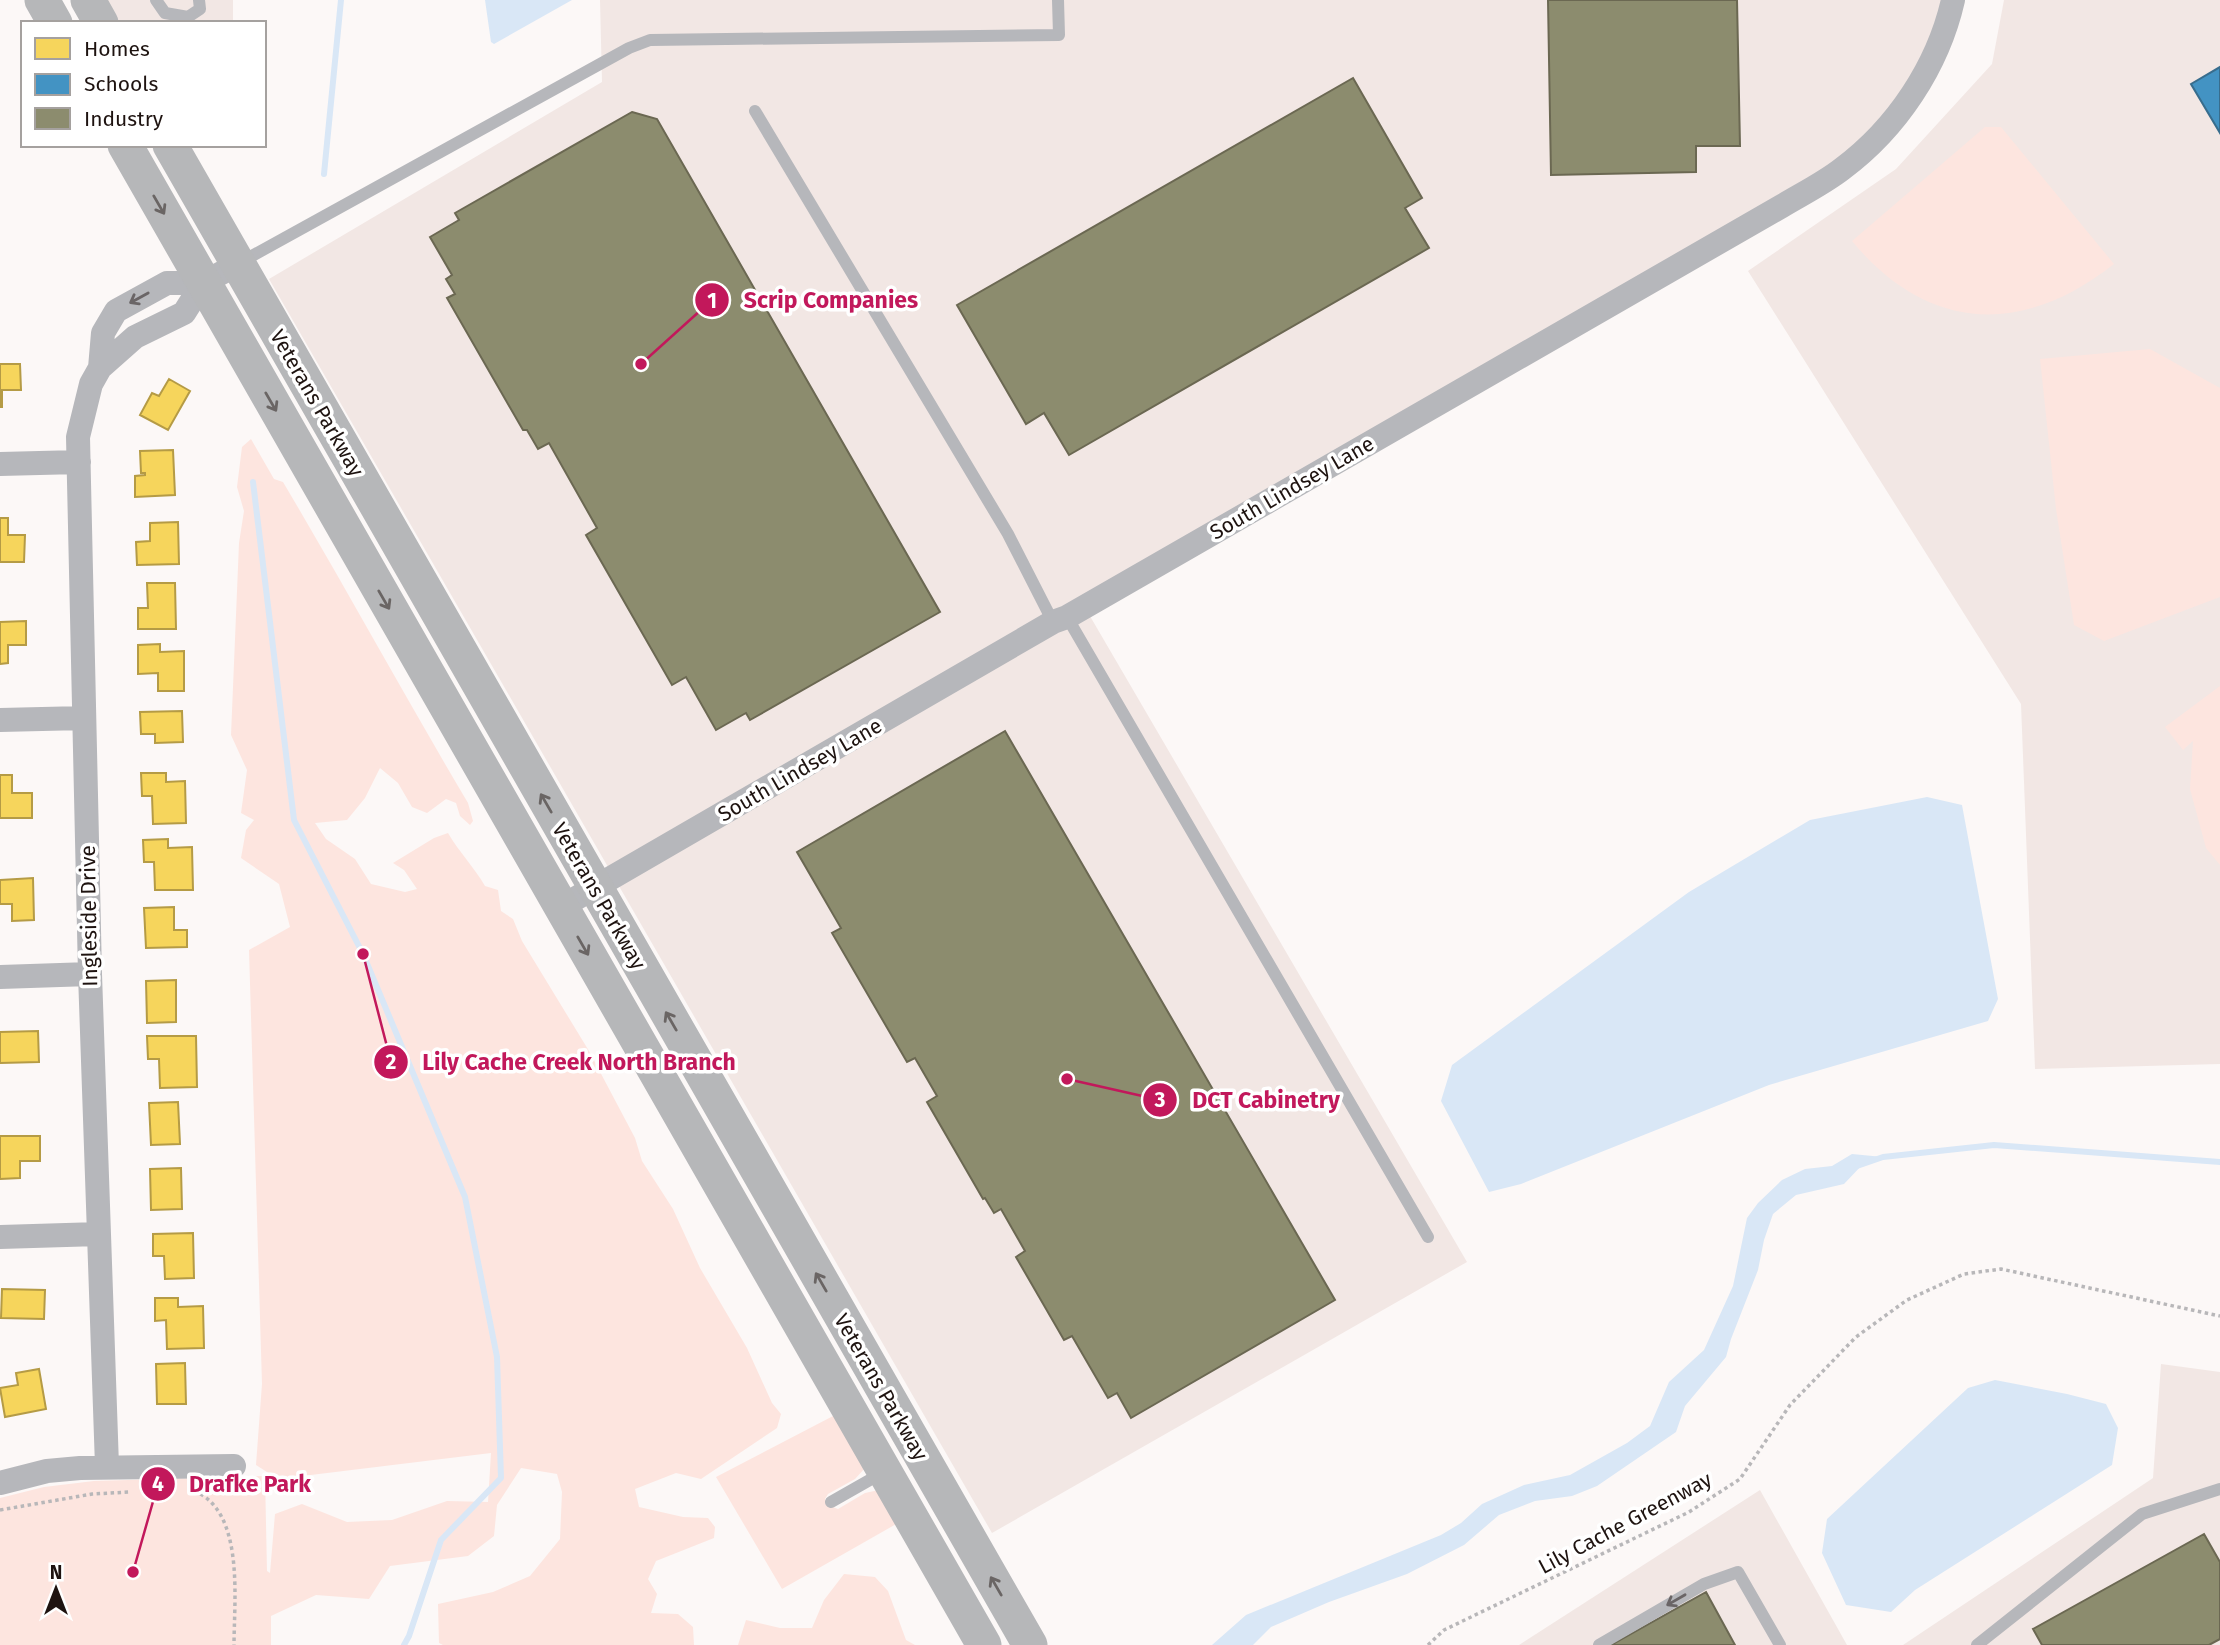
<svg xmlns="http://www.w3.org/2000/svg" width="2220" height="1645" font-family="'Fira Sans',sans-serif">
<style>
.built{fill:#f2e7e4}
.green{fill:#fde5df}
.water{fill:#d9e7f6}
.homes{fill:#f6d55c;stroke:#b59b45;stroke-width:2}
.schools{fill:#4393c3;stroke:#386d8d;stroke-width:2}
.industry{fill:#8c8c6e;stroke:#6b6852;stroke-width:2}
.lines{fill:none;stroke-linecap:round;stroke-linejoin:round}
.stream{stroke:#d9e7f6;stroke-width:6}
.path{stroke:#b8b7b9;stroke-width:3.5;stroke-dasharray:3.5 3.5;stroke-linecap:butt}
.service{stroke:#b6b7bb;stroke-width:12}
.minor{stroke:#b6b7bb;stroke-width:24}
.secondary{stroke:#b6b7b9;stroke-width:35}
.oneway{stroke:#6a6564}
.oneway2{stroke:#6a6566}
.labels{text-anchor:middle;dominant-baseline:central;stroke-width:7;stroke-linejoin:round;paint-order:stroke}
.street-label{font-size:21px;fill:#1e1310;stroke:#fff}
.leader{fill:none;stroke:#c2185b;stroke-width:2.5}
.callout-dot{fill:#c2185b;stroke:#fff;stroke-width:2.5}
.mark-label{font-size:21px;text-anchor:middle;font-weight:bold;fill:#fff}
.callout-label{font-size:23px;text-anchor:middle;font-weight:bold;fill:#c2185b;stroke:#fff;stroke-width:7;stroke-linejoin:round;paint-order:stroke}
</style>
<rect width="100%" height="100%" fill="#fcf8f7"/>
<path class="built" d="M107 0H233V23H120Z
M600 0H1943L1923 57 1893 106 1845 155 1781 195 1080 599 1467 1262 992 1533 269 279 602 82Z
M2004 0H2220V1064L2035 1069 2021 704 1748 271 1896 169 1992 64Z
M2161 1364 2220 1372V1645H1903L2153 1478Z
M1760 1490 1847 1645H1519Z"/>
<path class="green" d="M1985 127H2001L2114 264C2023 336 1928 333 1852 241Z
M2150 349 2220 388V597L2104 641 2074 625 2056 509 2040 359Z
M251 439 274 479 283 482C346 588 405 697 468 803L473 821 470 825 460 816 456 803 446 799 427 813 412 807 398 783 380 768 365 798 347 820 315 823 326 839 355 859 371 884 405 892 417 889 404 870 393 863 434 838 448 833C459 852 474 867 485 886L498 890 501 911 513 919 522 941 589 1051 635 1138 642 1161 673 1209 700 1268 747 1348 772 1403 781 1414 777 1428 701 1479 676 1473 635 1489 639 1507 683 1517 708 1518 715 1527 714 1538 656 1561 648 1579 657 1594 651 1613 678 1614 693 1627 694 1645H443L439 1643 438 1604 493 1592 530 1576 560 1539 562 1492 557 1474 521 1468 497 1505 494 1536 468 1556 390 1566 369 1599 316 1595 271 1616V1645H0V1498L44 1487 94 1481 265 1476 267 1571 270 1573 275 1514 302 1504 347 1522 392 1520 447 1501 488 1502 491 1453 278 1479 256 1465 262 1384 249 950 290 927 279 884 241 858 246 830 254 820 241 813 247 770 231 735 239 543 244 511 237 487 242 447Z
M2220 686V865L2206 848 2190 789 2193 741 2183 750 2165 727Z
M835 1415 866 1467 855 1479 828 1494 825 1499 830 1506 838 1509 865 1493 879 1490 898 1523 782 1589 716 1477Z
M844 1574 875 1577 888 1591 906 1640 915 1645H738L746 1620 780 1628H812L824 1600Z"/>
<path class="water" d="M485 0H572L494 44 491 42Z
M1927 797 1962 805 1998 999 1988 1021 1769 1085 1521 1184 1489 1192 1441 1101 1452 1065 1689 892 1810 820Z
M1852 1154 1883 1157 1864 1163 1844 1184 1796 1195 1773 1214 1764 1240 1758 1270 1731 1339 1726 1357 1685 1406 1676 1432 1597 1486 1572 1496 1535 1501 1499 1515 1464 1545 1407 1574 1329 1602 1271 1627 1253 1645H1212L1246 1615 1441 1535 1461 1523 1482 1504 1524 1485 1570 1475 1627 1443 1650 1426 1669 1382 1704 1350 1733 1286 1747 1218 1758 1203 1782 1180 1805 1169 1832 1166Z
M1995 1380 2067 1394 2106 1404 2118 1428 2112 1465 1915 1590 1891 1612 1846 1605 1822 1553 1827 1519 1968 1388Z"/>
<path class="homes" d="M0 364H20L21 390H2V407H0Z
M169 379 190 391 168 430 140 415 152 393 159 396Z
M173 450 175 495 135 497V476L145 475V473H141L140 451Z
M0 518H8V535H25L24 562H0Z
M178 522 179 564 137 565 136 542 150 541V523Z
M147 583H175L176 629H138V608H148Z
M26 621V645H8V663L0 664V622Z
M160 644V652L184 651V691H158V673L138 674V645Z
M182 711 183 742 155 743V734H141L140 712Z
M141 773H166V782L185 781 186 823 153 824 152 796H142Z
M0 775H12V793H32V818H0Z
M168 839V848L192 847 193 890H155L154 862H144L143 840Z
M33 878 34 920 12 921V904H0V880Z
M174 907V930H187V947L146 948 144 908Z
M176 980V1022L147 1023 146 981Z
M38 1031 39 1062 0 1063V1032Z
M147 1036H196L197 1087 160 1088 159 1059H148Z
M178 1102 180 1144 151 1145 149 1103Z
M0 1136H40V1161H20V1178L0 1179Z
M181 1168 182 1209 151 1210 150 1169Z
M193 1233 194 1278 165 1279 164 1256H153V1234Z
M2 1289 45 1290 44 1319 1 1318Z
M155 1298H178V1307L203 1306 204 1348 167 1349 166 1320 155 1321Z
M185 1363 186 1404H157L156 1364Z
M39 1369 46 1409 5 1417 0 1388 18 1385 16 1373Z"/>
<path class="schools" d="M2220 67V133L2191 84Z"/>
<path class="industry" d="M1548 0H1737L1740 146H1696V172L1551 175Z
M1353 78 1422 198 1405 208 1429 248 1069 455 1044 413 1026 424 957 305Z
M632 112 657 119 940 612 750 720 746 713 716 730 686 677 672 685 586 535 597 528 549 443 538 449 527 430H523L447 298 455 294 446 279 452 275 430 237 459 220 455 213Z
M1005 731 1335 1300 1131 1418 1117 1393 1108 1398 1072 1336 1064 1340 1016 1257 1025 1251 1001 1209 994 1213 985 1198 983 1199 927 1102 937 1096 915 1058 907 1062 832 933 841 928 797 852Z
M2204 1534 2220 1562V1639L2209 1645H2042L2033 1629Z
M1706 1592 1735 1645H1611Z"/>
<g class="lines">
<path class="stream" d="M324 174 341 0
M253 482 294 820 363 954 465 1197 497 1357 501 1478 441 1540 409 1636 404 1645
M1857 1166 1883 1157 1994 1145 2220 1162"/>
<path class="path" d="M194 1491C245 1511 234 1600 234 1645
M0 1510 92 1494 130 1492
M1428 1645 1444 1630 1689 1512 1740 1479 1790 1405 1856 1337 1907 1300 1964 1274 2001 1269 2220 1316"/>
<path class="service" d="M156 0 165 13 188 17 200 9 199 0
M755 111 1008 534 1053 622
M241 262 629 48 650 40 1059 35 1058 0
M1067 617 1428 1237
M831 1502 882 1473
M1599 1645 1704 1584 1738 1572 1780 1645
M1977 1645 2142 1514 2220 1489"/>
<path class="minor" d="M100 368 103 333 116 311 167 283H203L238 264
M0 464 79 462
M0 720 84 718
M561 907 1053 622 1067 617 1782 206C1802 194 1824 183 1842 169 1897 128 1938 66 1953 0
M0 977 90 974
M0 1237 99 1234
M107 1466 90 974 78 437 91 384 100 368 135 337 184 313 203 283
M0 1483 47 1471 80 1468 234 1466"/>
<path class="secondary" d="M42 0 55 23
M88 0 101 23
M125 145 984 1645
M170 145 1030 1645"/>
</g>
<defs><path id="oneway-shaft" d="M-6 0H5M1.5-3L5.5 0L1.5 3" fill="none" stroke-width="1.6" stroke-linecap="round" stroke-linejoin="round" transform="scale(1.75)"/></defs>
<g class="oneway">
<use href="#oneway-shaft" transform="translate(159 205) rotate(60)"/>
<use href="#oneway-shaft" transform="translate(271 402) rotate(60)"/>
<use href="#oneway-shaft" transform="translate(384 600) rotate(60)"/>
<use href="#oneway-shaft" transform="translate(546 803) rotate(-120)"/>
<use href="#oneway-shaft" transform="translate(583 946) rotate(60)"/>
<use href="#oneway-shaft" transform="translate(671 1021) rotate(-120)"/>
<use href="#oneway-shaft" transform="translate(821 1282) rotate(-120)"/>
<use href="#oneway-shaft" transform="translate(996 1586) rotate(-120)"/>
</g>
<g class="oneway2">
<use href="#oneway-shaft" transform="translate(139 298) rotate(151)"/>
<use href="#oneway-shaft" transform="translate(1676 1600) rotate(150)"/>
</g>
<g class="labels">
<g class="street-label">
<text transform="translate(317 403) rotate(60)">Veterans Parkway</text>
<text transform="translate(1292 488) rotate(-30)">South Lindsey Lane</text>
<text transform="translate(800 770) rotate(-30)">South Lindsey Lane</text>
<text transform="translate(599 896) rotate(60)">Veterans Parkway</text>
<text transform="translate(89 916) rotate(-91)">Ingleside Drive</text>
<text transform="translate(881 1387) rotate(60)">Veterans Parkway</text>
<text transform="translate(1625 1523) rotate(-28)">Lily Cache Greenway</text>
</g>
</g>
<path class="leader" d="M641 364L712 300M363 954L391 1062M1067 1079L1160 1100M133 1572L158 1484"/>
<g class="callout-dot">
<circle cx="641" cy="364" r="7"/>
<circle cx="363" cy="954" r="7"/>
<circle cx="1067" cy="1079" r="7"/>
<circle cx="133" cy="1572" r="7"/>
<circle cx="712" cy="300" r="18"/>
<circle cx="391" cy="1062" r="18"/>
<circle cx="1160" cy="1100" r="18"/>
<circle cx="158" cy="1484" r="18"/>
</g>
<g class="mark-label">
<text x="712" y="308">1</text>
<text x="391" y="1069">2</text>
<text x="1160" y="1107">3</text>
<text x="158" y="1491">4</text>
</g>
<g class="callout-label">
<text x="831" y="308">Scrip Companies</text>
<text x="579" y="1070">Lily Cache Creek North Branch</text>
<text x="1266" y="1108">DCT Cabinetry</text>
<text x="250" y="1492">Drafke Park</text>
</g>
<rect x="21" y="21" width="245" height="126" fill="#ffffff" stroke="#a5a19f" stroke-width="2"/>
<rect x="35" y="38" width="35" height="21" fill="#f6d55c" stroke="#a5a19f" stroke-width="2"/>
<text x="84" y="56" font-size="21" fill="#1e1310">Homes</text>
<rect x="35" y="74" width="35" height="21" fill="#4393c3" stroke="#a5a19f" stroke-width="2"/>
<text x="84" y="91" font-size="21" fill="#1e1310">Schools</text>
<rect x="35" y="108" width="35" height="21" fill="#8c8c6e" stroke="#a5a19f" stroke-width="2"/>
<text x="84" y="126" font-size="21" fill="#1e1310">Industry</text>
<g transform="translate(56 1589)" stroke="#ffffff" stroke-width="5" paint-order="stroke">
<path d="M0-5L12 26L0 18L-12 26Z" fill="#1e1310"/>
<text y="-10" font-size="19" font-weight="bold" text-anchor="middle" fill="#1e1310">N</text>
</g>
</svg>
